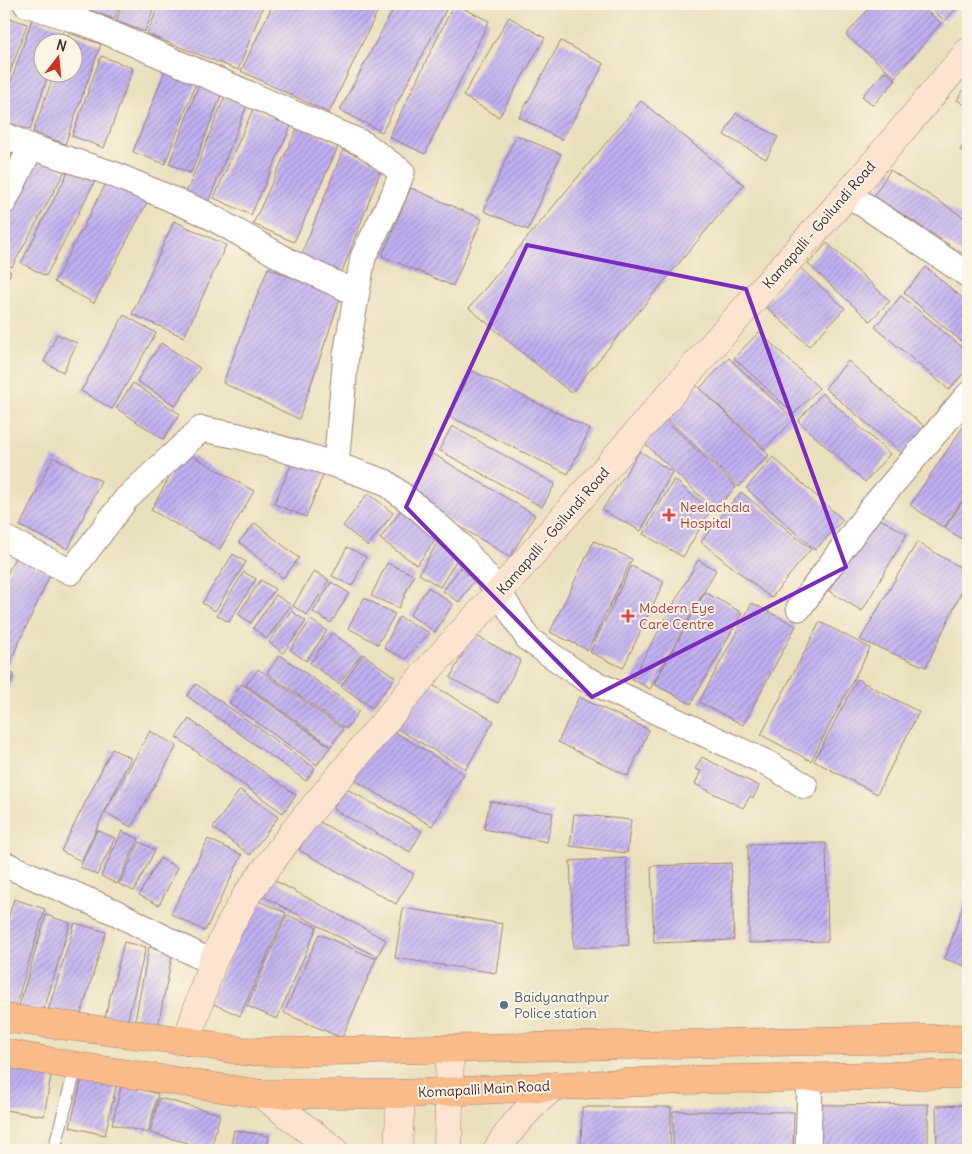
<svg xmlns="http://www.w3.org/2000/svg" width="972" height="1154" font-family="Delius,sans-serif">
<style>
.building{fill:url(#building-hatch)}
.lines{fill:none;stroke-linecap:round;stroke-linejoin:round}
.lane-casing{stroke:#9a8074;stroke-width:14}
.street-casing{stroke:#9a8074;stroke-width:27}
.secondary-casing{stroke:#9a8074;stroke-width:29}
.primary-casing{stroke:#9a8074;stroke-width:29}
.lane{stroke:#fff;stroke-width:12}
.street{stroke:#fff;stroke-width:25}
.secondary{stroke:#fde4d1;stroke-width:28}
.primary{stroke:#fabb8b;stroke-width:28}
.marked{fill:none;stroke:#7b2cbf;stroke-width:4;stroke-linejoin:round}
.health-dot{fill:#e0444e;stroke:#fcf5e5;stroke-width:2}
.service-dot{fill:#5c6f8a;stroke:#fcf5e5;stroke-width:2}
.labels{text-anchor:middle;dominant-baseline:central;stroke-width:4;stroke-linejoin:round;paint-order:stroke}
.street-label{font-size:14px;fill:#4a1f2b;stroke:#fcf5e5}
.health-label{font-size:14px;fill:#be3a42;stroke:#fcf5e5;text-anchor:start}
.service-label{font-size:14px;fill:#4e5e75;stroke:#fcf5e5;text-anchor:start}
</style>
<defs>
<pattern id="building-hatch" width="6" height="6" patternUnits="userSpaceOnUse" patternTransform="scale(1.25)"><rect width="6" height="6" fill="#c0b0f2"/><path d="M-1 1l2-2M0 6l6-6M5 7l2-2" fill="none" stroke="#9e8fc4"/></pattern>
</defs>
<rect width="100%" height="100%" fill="#fcf5e5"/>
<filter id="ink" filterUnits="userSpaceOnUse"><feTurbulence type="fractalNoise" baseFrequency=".02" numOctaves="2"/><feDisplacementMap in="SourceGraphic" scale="10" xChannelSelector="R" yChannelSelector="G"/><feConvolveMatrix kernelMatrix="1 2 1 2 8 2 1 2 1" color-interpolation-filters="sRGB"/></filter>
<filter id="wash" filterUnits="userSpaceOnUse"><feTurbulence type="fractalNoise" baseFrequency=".0096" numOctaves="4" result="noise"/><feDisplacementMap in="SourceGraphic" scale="20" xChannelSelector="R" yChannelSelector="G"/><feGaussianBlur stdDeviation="1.12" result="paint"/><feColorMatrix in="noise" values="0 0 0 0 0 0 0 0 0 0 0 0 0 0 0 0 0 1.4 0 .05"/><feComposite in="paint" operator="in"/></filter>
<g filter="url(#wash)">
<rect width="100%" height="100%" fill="#ebe0bd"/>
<g id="blocks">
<path class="building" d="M84 4H120L114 19 82 8Z
M122 4H155L145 32 116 21Z
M159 4H264L238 70 147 34Z
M273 4H381L329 113 241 71Z
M396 4H445L448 6 382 132 340 110Z
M454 4 489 21 425 154 389 137Z
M873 4H918L941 23 895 77 846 35Z
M925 4H961L945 21Z
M4 16 27 24 4 90Z
M509 17 545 38 499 117 463 96Z
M32 19 64 29 59 42H42V72H49L30 130 4 121V102Z
M69 33 101 44 65 144 33 132 55 72H72V42H66Z
M561 41 604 64 562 140 519 117Z
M101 56 133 68 104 148 72 136Z
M165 71 196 83 165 164 133 152Z
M885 71 896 80 873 105 862 96Z
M968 83V107L957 100Z
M199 84 222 93 191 173 169 164Z
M225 96 247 105 207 205 185 196Z
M641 101 744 185 571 393 469 308Z
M253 109 291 126 251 215 214 198Z
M736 113 778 137 766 159 724 135Z
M298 126 339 145 294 242 253 224Z
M516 135 561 154 528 230 484 211Z
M968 136V155L960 150Z
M4 148 13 153 4 170Z
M343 150 383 165 341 274 300 258Z
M40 158 65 171 12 267 4 262V225Z
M71 166 96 179 46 276 21 263Z
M890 170 968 220V257L874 196Z
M111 174 151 195 94 303 54 282Z
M411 188 482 219 453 286 382 256Z
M174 221 226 245 184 337 132 314Z
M827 243 890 301 870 321 808 264Z
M799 267 845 308 809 346 764 305Z
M926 267 968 303V347L904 293Z
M4 268 11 272 4 287Z
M268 268 341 296 299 419 223 383Z
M901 296 968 352V368L949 390 875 327Z
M124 315 156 333 112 409 81 391Z
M759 332 819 388 794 414 734 358Z
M57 334 77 343 63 372 44 362Z
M161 343 200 368 176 406 137 381Z
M729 358 794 419 765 449 700 388Z
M848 361 925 427 903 454 825 388Z
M471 370 590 429 568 474 449 416Z
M133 383 180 414 163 439 116 408Z
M696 385 769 455 739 487 665 417Z
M822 393 890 454 865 482 798 421Z
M663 418 736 487 715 510 642 441Z
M965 424 968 426V492L944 528 910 505Z
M452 426 555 484 542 507 439 450Z
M184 451 254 491 220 549 151 510Z
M640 451 672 472 641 531 602 510Z
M433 454 535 515 510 557 408 495Z
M53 457 101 481 68 549 20 526Z
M773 457 843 520 815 550 746 488Z
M293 460 324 473 306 517 274 504Z
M674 479 710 511 683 557 643 534Z
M741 492 811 549 771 598 701 542Z
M368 493 393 513 368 546 343 526Z
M968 494V543L945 528Z
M401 510 437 537 417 565 380 539Z
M873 515 907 534 862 611 829 591Z
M255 523 299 558 283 578 239 542Z
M439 540 461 553 440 587 419 574Z
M594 541 632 559 588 650 550 632Z
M917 542 968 572V578L926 667 860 640Z
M347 547 366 557 352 586 332 576Z
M233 554 246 562 215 611 202 603Z
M15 557 51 573 9 664 4 662V581Z
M698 560 716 570 650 689 632 679Z
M387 563 414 575 399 608 371 596Z
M463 564 478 575 459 602 443 591Z
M631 566 664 582 623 668 590 652Z
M314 571 329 580 307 615 293 606Z
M244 572 256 579 229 622 217 615Z
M261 580 275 589 251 623 238 614Z
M331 582 349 593 331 623 313 612Z
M428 587 453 604 435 632 410 615Z
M705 592 742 613 691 704 654 684Z
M276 595 291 605 267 639 253 628Z
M364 598 395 614 378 644 348 628Z
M752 603 796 626 743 725 699 702Z
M291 611 306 621 283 653 269 642Z
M399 617 430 633 406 659 384 648Z
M311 620 327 631 306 661 290 650Z
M820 622 870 648 811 761 761 735Z
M332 633 361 654 339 684 310 663Z
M473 634 521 660 498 703 450 678Z
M363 654 395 677 372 708 341 686Z
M280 655 359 711 346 729 267 673Z
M258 669 343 729 331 746 246 685Z
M4 670 14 674 4 700Z
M422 679 494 721 466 769 394 727Z
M857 679 919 712 877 794 814 761Z
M196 684 315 768 306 781 187 696Z
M242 684 330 747 317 765 229 703Z
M579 697 649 730 628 776 558 742Z
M189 719 296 795 283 813 176 737Z
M383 725 464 774 432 826 351 778Z
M150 731 177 746 131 827 105 812Z
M112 749 131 758 81 861 61 851Z
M702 757 759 786 753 798 750 796 743 808 695 784 701 771 695 769Z
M345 788 422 831 410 852 333 809Z
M240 790 278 817 250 855 213 828Z
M490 801 553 813 547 842 484 829Z
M574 814 631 820 627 853 570 846Z
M316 820 414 874 396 904 299 850Z
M97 830 115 838 97 875 80 867Z
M122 831 139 839 117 884 101 876Z
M208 839 242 855 205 931 171 914Z
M140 842 155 850 134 891 119 884Z
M826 843 828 941 749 943 748 844Z
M160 858 178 868 159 905 139 895Z
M626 858 629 945 574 948 570 861Z
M731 863 734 940 654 943 651 866Z
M272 879 386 940 377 957 263 896Z
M968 891V967L945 959Z
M14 899 45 909 14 1011 4 1008V932Z
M256 900 286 913 240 1016 209 1002Z
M403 908 503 924 496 973 395 958Z
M46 915 70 923 42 1016 18 1009Z
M287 915 317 927 277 1019 247 1006Z
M75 923 106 932 78 1024 47 1014Z
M319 934 376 959 342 1038 284 1013Z
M124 942 146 947 125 1030 103 1025Z
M149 947 173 952 157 1031 134 1026Z
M4 1067 51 1075 44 1116 4 1110Z
M83 1074 117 1082 105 1135 70 1127Z
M122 1084 158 1094 148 1133 112 1124Z
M159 1098 220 1114 211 1149 150 1133Z
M928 1104V1150H818V1105Z
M968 1105V1150H937L936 1106Z
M582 1107H671L670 1150H581Z
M673 1111 794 1112 793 1150H673Z
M234 1130 269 1136 266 1150H230Z"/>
</g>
</g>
<g filter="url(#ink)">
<use href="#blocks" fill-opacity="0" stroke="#9a8074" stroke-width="1"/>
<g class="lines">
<g class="lane-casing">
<path id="lane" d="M54 1150 76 1066"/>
</g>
<g class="street-casing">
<path id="street" d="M26 4 91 25 364 144 402 172 394 194 363 257 346 355 336 465 385 482 422 511 461 546 499 592 528 639 584 678 767 763 805 786
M4 135 31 147 113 174 204 213 292 263 356 293
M848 194 968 275
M4 202 31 147
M4 538 71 572 126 499 201 429 239 436 336 465
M799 608 871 509 968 395
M4 864 117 913 212 963
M808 1150 810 1078"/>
</g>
<g class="secondary-casing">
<path id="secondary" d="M187 1041 212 963 230 925 248 893 294 831 426 672 499 592 718 339 848 194 968 52
M261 1094 334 1150
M398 1150 401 1094
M448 1150 450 1049
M497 1150C512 1125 531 1105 554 1086"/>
</g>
<g class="primary-casing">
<path id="primary" d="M4 1018 187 1041 242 1051 278 1052 968 1038
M4 1053 76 1066 261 1094H401L684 1080 968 1074"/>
</g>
<use href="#lane" class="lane"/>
<use href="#street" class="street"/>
<use href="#secondary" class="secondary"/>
<use href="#primary" class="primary"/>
</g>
</g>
<path class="marked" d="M527 245 746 289 846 567 592 697 406 507Z"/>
<g class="health-dot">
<path d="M666.5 507.5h5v5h5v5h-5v5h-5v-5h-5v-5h5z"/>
<path d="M625.5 608.5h5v5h5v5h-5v5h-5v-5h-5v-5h5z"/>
</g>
<circle class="service-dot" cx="504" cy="1005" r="5"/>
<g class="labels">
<g class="street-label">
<text transform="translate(819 225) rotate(-49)">Kamapalli - Goilundi Road</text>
<text transform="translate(553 531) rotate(-49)">Kamapalli - Goilundi Road</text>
<text transform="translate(484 1089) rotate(-3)">Komapalli Main Road</text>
</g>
<g class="health-label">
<text x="680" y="507">Neelachala<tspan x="680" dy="16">Hospital</tspan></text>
<text x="639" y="608">Modern Eye<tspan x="639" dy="16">Care Centre</tspan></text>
</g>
<g class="service-label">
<text x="514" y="997">Baidyanathpur<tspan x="514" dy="16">Police station</tspan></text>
</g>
</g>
<rect width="972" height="1154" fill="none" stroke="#fcf5e5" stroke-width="20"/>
<g transform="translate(58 58) rotate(16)"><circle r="24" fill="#fcf5e5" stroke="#b59f9b"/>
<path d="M0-4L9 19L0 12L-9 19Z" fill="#c8321e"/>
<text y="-8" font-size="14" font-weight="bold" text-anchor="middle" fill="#4a1f2b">N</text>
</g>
</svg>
